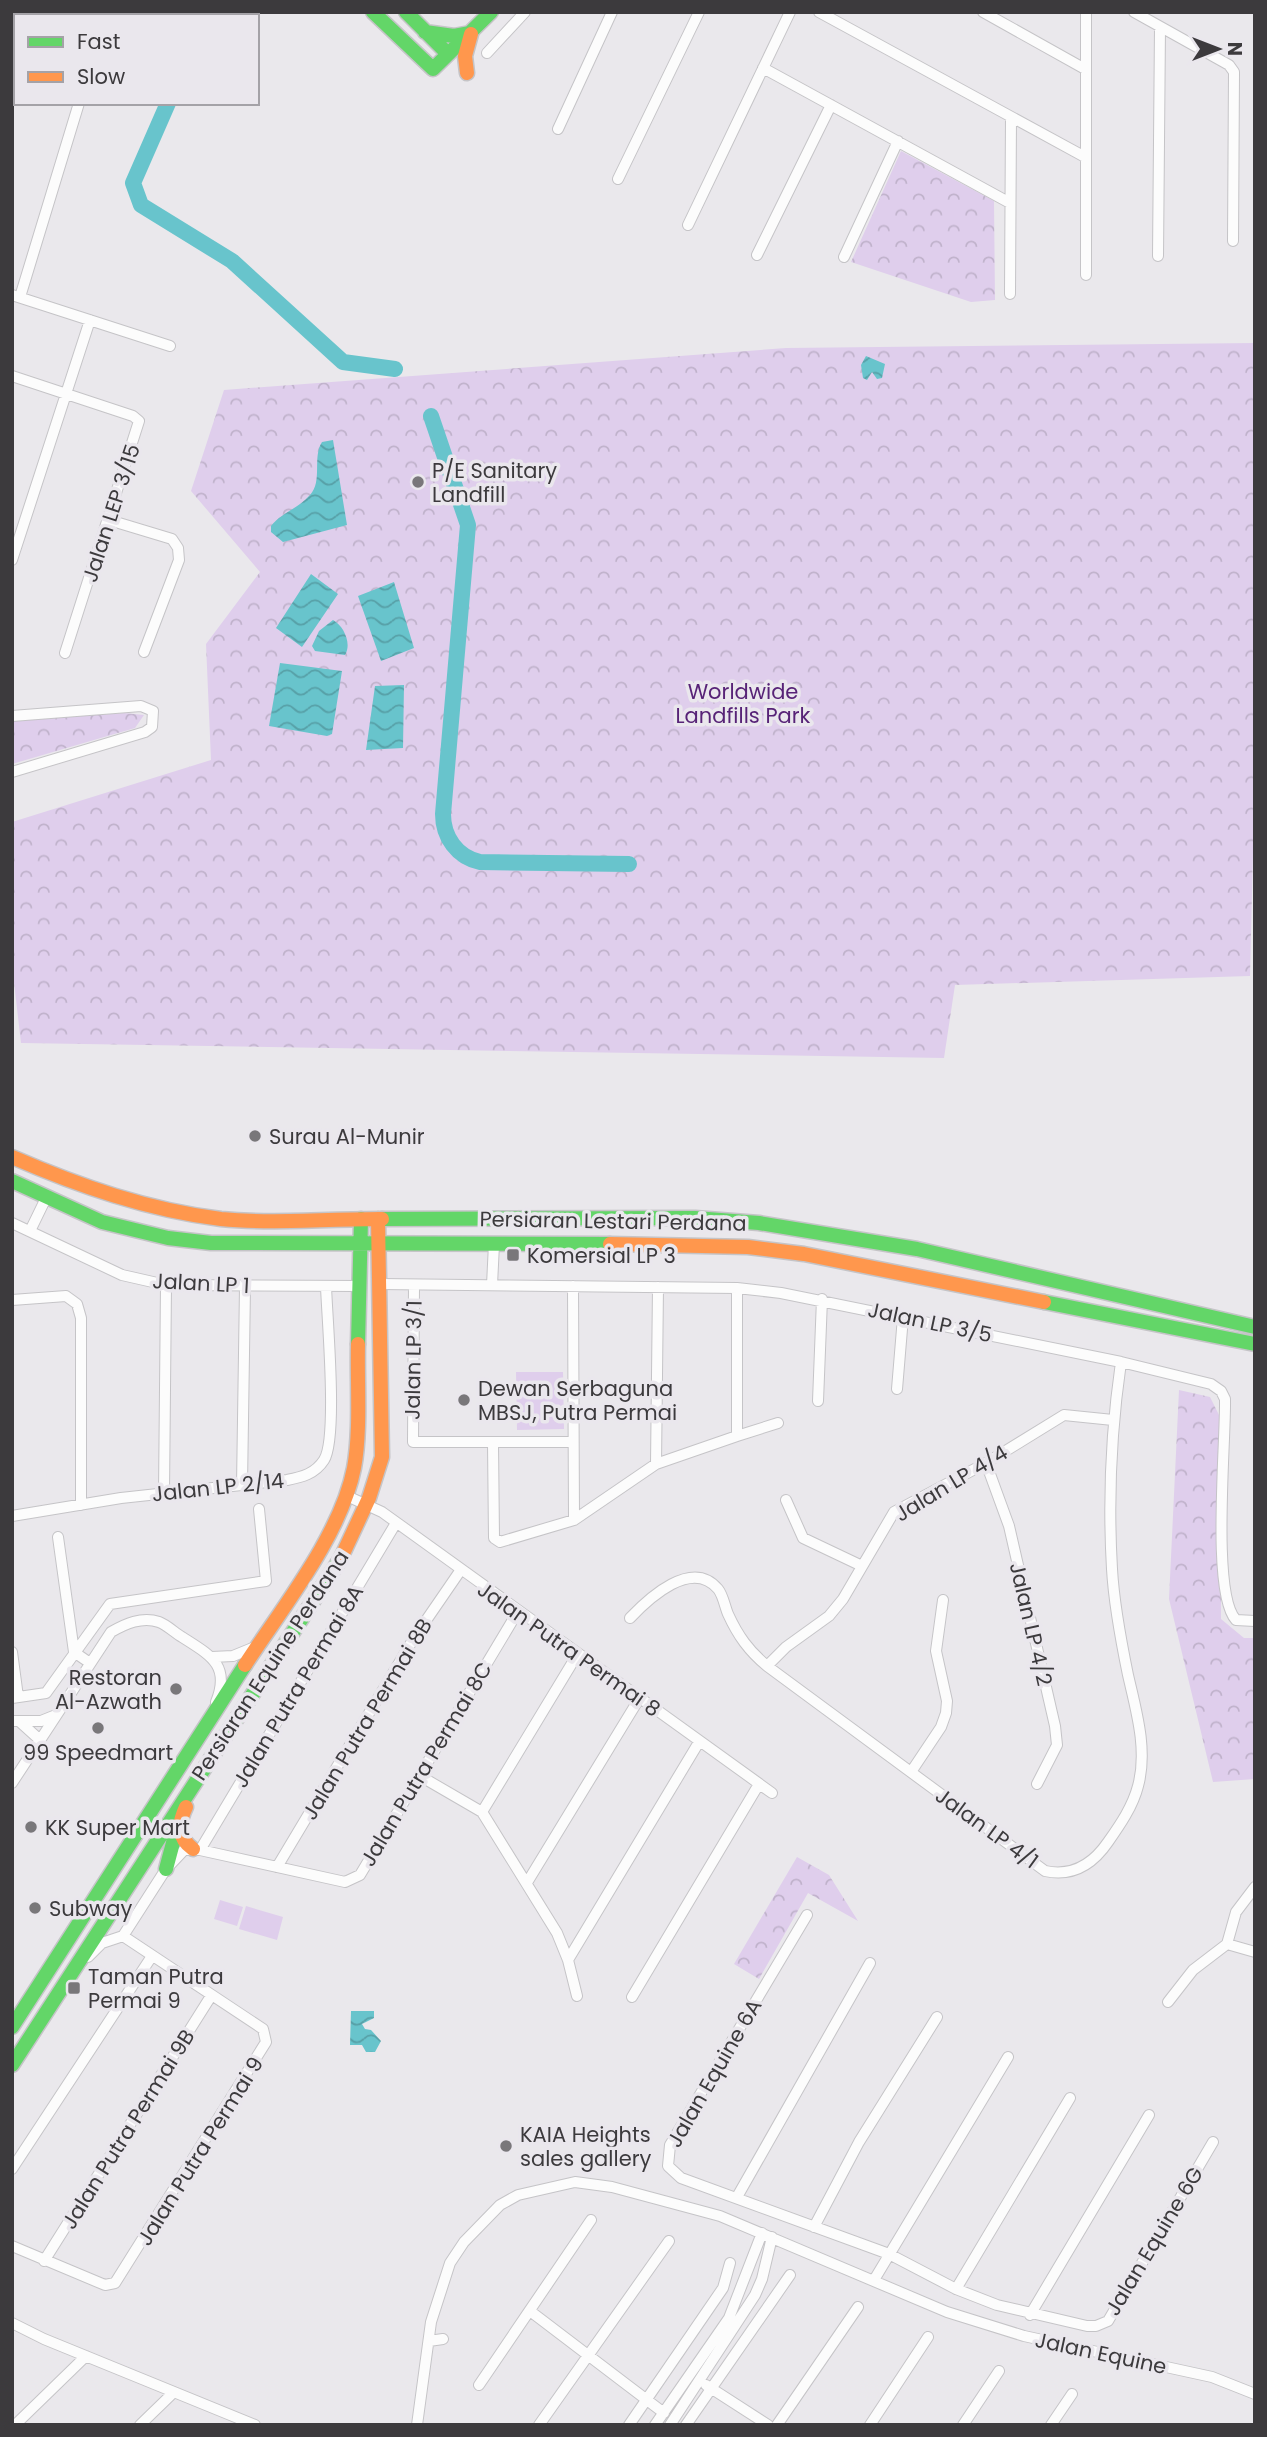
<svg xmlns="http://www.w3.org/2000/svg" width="1267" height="2437" font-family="Poppins,sans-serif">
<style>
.forest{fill:url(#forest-crowns)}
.pitch{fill:#dfceec}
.water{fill:url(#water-waves)}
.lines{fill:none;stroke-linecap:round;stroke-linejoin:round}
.river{stroke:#68c4cc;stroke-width:16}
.street-casing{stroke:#c5c4c7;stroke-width:12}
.fast-casing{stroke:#c5c4c7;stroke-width:17}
.slow-casing{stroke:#c5c4c7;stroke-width:17}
.street{stroke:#fcfcfc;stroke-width:10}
.fast{stroke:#63d668;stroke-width:14}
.slow{stroke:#ff974d;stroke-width:14}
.poi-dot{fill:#79777a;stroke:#eae7ed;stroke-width:2.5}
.labels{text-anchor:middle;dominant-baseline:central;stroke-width:7;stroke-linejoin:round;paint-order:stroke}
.poi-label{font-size:21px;fill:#3c3a3d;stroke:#eae7ed;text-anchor:start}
.street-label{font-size:21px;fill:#3c3a3d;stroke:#eae7ed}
.park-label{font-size:21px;fill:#572377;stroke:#eae7ed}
</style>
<defs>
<pattern id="forest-crowns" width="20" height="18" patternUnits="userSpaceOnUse" patternTransform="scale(1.75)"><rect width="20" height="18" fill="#dfceec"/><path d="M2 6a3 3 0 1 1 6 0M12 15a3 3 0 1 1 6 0" fill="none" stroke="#c0b2cb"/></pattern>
<pattern id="water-waves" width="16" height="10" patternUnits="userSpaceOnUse" patternTransform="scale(1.75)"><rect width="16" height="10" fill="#68c4cc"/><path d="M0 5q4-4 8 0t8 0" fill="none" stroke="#57a0a7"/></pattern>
</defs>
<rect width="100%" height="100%" fill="#eae8ec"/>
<path class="forest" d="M901 151 994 201 995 300 971 302 851 262Z
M1255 343V769L1250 976 955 985 944 1058 21 1043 12 965V822L211 760 206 644 260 572 191 491 224 390 786 348Z
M124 713 144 715 135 728 12 764V721Z
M1179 1390 1210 1397 1220 1417 1221 1619 1244 1638H1255V1779L1213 1782 1169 1599Z
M797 1857 829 1875 858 1921 808 1893 759 1979 734 1964Z"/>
<path class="pitch" d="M516 1372H563L564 1429 517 1430Z
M220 1900 243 1907 237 1926 214 1919Z
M246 1906 283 1917 277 1940 239 1929Z"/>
<path class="water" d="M866 356 885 364 882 378 877 379 872 372 867 380 863 378 861 365Z
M333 440 347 525 283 542 271 532V526C281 513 299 508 310 495 323 481 312 457 322 442Z
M311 574 338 594 302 647 276 628Z
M394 582 414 648 381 661 358 596Z
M333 620C344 626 352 644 345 655L315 651 312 646 319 631Z
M280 663 342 671 332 734 327 736 269 726Z
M404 685 403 748 366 750 375 686Z
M351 2011H374V2018L362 2024 365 2029 371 2030 381 2041 375 2052H366L362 2045H350Z"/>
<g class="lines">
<path class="river" d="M151 12 155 16
M168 103 133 183 141 205 232 261 343 362 395 369
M431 416 468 525 443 814C443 837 457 857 480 862L629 864"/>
<g class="street-casing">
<path id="street" d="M819 12 1085 157
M983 12 1085 69
M1134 12 1229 65 1234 72 1233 241
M12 42 16 43
M487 53 525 12
M12 63 16 52
M763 68 1010 203
M558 129 612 12
M618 179 699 12
M688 225 790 12
M757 255 831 105
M1158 256 1160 27
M844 257 898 141
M1086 275V12
M1010 294 1011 117
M12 295 170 346
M20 297 79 103
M12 376 133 416 139 421 65 653
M109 520 172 539 178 548 179 560 144 652
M12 560 90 320
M12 716 141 706 153 711 152 727 145 732 12 772
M12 1223 122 1275 166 1285 360 1286
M30 1231 47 1196
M380 1284 737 1288 781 1293 1121 1362 1211 1384 1221 1391 1225 1399C1226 1441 1211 1594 1236 1620L1255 1621
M414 1285 413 1442H573
M492 1285 494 1244
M573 1286 574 1520
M12 1300 66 1296 77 1304 81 1318V1505
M897 1389 903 1317
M818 1401 822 1299
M737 1436 778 1423
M493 1443 494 1538 500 1542 574 1520 656 1464 737 1436V1288
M986 1463 1009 1526 1055 1726 1057 1745 1037 1784
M656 1464 658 1287
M242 1485 245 1287
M164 1493 166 1285
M347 1496 382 1512 772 1793
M786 1500 803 1538 862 1566
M12 1516 121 1498 287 1480C302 1477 315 1474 324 1460 338 1438 327 1318 326 1286
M58 1537 74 1652 90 1663
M630 1618C649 1598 692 1558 718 1589 723 1595 725 1607 728 1614 738 1636 749 1651 767 1666L1045 1871C1073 1877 1093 1864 1108 1842 1120 1825 1133 1806 1138 1786 1148 1750 1136 1710 1128 1675 1121 1641 1114 1605 1112 1569 1108 1500 1111 1431 1121 1362
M12 1652 18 1697
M212 1657 233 1656 255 1647
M767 1666 786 1647 829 1616 843 1599 894 1512 986 1463 1064 1415 1113 1420
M12 1698 46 1693 110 1604 266 1581 259 1509
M12 1721H41L56 1715
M19 1721 40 1740
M911 1772 941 1727 946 1713 947 1701 936 1651 943 1600
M420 1776 482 1812 557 1933 568 1960 577 1996
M12 1783 111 1632C125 1624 142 1616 159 1622 167 1625 175 1633 182 1637 210 1655 231 1665 216 1702
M482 1812 577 1655
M200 1850 396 1523
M277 1867 414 1638 460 1571
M528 1881 639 1699
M807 1915 670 2145 668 2166 681 2178 889 2254 956 2289 997 2305 1087 2326H1096L1108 2321 1213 2142
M1227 1944 1255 1952
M88 1957 102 1943 123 1936 166 1869 184 1850H200L345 1882 360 1875 517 1613
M568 1960 699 1742
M632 1997 759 1784
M1168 2002 1193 1970 1227 1944 1236 1912 1255 1887
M12 2169 152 1956
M737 2197 870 1963
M814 2227 859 2142 937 2017
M12 2246 105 2285 115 2283 266 2042 263 2029 123 1936
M44 2261 211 1996
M874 2280 1008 2057
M956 2289 1070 2098
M530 2311 664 2413
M1030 2315 1149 2115
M12 2323 44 2339 255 2425
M429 2341 443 2339
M479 2385 591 2220
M706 2385 768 2425
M15 2425 86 2356
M140 2425 174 2392
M417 2425 431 2322 450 2263 464 2242 500 2205 518 2195 575 2182 612 2187 720 2216 947 2312 1024 2336 1212 2377 1255 2394
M539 2425 669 2241
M629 2425 723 2288 730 2263
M655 2425 729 2318 762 2233
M670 2425 755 2295 762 2279 772 2237
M686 2425 790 2275
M777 2425 858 2307
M870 2425 928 2337
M963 2425 999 2371
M1051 2425 1072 2394"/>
</g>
<g class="fast-casing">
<path id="fast" d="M373 12 433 69 491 12
M406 12 448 54
M425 32 454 36 470 33
M12 1181 102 1222 168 1238 211 1243 610 1244
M382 1219 695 1218 759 1223 917 1249 1255 1327
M1044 1302 1255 1344
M358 1344 361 1219
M166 1869 178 1824
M12 2027 245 1665
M12 2065 341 1558"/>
</g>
<g class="slow-casing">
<path id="slow" d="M467 73 465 56 471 34
M12 1157C79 1186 148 1210 221 1219 273 1224 329 1219 382 1219
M610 1244 748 1247 804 1254 1044 1302
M341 1558 369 1498 382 1457 378 1219
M245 1665C282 1608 341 1535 354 1468 361 1431 357 1382 358 1344
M186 1807C178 1824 177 1837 193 1849"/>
</g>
<use href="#street" class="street"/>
<use href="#fast" class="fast"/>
<use href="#slow" class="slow"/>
</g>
<g class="poi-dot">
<circle cx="418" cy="482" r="7"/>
<circle cx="255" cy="1136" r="7"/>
<rect x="506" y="1248" width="14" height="14" rx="3.5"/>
<circle cx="464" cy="1400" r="7"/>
<circle cx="176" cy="1689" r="7"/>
<circle cx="98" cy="1728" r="7"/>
<circle cx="31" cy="1827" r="7"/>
<circle cx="35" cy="1908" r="7"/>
<rect x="67" y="1981" width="14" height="14" rx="3.5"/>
<circle cx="506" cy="2146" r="7"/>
</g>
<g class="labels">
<g class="poi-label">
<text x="432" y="470">P/E Sanitary<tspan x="432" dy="24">Landfill</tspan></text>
<text x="269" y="1136">Surau Al-Munir</text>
<text x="527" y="1255">Komersial LP 3</text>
<text x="478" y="1388">Dewan Serbaguna<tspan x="478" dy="24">MBSJ, Putra Permai</tspan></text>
<text x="162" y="1677" text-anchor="end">Restoran<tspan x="162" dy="24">Al-Azwath</tspan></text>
<text x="98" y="1752" text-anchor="middle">99 Speedmart</text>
<text x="45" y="1827">KK Super Mart</text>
<text x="49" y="1908">Subway</text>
<text x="88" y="1976">Taman Putra<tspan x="88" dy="24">Permai 9</tspan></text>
<text x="520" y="2134">KAIA Heights<tspan x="520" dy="24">sales gallery</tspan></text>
</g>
<g class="street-label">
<text transform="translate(111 513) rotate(-72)">Jalan LEP 3/15</text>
<text transform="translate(613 1221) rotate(1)">Persiaran Lestari Perdana</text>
<text transform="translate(201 1283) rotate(3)">Jalan LP 1</text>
<text transform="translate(930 1322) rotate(12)">Jalan LP 3/5</text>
<text transform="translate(413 1360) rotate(-89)">Jalan LP 3/1</text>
<text transform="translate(951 1483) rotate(-31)">Jalan LP 4/4</text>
<text transform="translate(218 1487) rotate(-6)">Jalan LP 2/14</text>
<text transform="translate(1031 1624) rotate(77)">Jalan LP 4/2</text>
<text transform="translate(569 1649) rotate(35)">Jalan Putra Permai 8</text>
<text transform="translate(270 1665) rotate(-57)">Persiaran Equine Perdana</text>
<text transform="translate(298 1686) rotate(-59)">Jalan Putra Permai 8A</text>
<text transform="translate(367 1719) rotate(-59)">Jalan Putra Permai 8B</text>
<text transform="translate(426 1764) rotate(-59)">Jalan Putra Permai 8C</text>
<text transform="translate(987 1828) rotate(36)">Jalan LP 4/1</text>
<text transform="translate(714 2073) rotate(-60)">Jalan Equine 6A</text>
<text transform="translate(128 2129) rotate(-58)">Jalan Putra Permai 9B</text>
<text transform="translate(200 2151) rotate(-58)">Jalan Putra Permai 9</text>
<text transform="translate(1154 2241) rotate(-59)">Jalan Equine 6G</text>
<text transform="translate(1101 2353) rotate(12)">Jalan Equine</text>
</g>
<g class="park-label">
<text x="743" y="691">Worldwide<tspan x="743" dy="24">Landfills Park</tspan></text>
</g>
</g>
<rect width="1267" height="2437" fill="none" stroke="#3c3a3d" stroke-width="28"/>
<rect x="14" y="14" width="245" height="91" fill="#eae7ed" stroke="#a4a2a7" stroke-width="2"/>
<rect x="28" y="37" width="35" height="10" fill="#63d668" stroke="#a4a2a7" stroke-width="2"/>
<text x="77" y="49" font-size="21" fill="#3c3a3d">Fast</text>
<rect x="28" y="72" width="35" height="10" fill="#ff974d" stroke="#a4a2a7" stroke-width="2"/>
<text x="77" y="84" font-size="21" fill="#3c3a3d">Slow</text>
<g transform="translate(1218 49) rotate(90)" stroke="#eae7ed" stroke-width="5" paint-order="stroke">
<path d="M0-5L12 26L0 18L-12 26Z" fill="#3c3a3d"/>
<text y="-10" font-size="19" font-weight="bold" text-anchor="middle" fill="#3c3a3d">N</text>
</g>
</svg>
